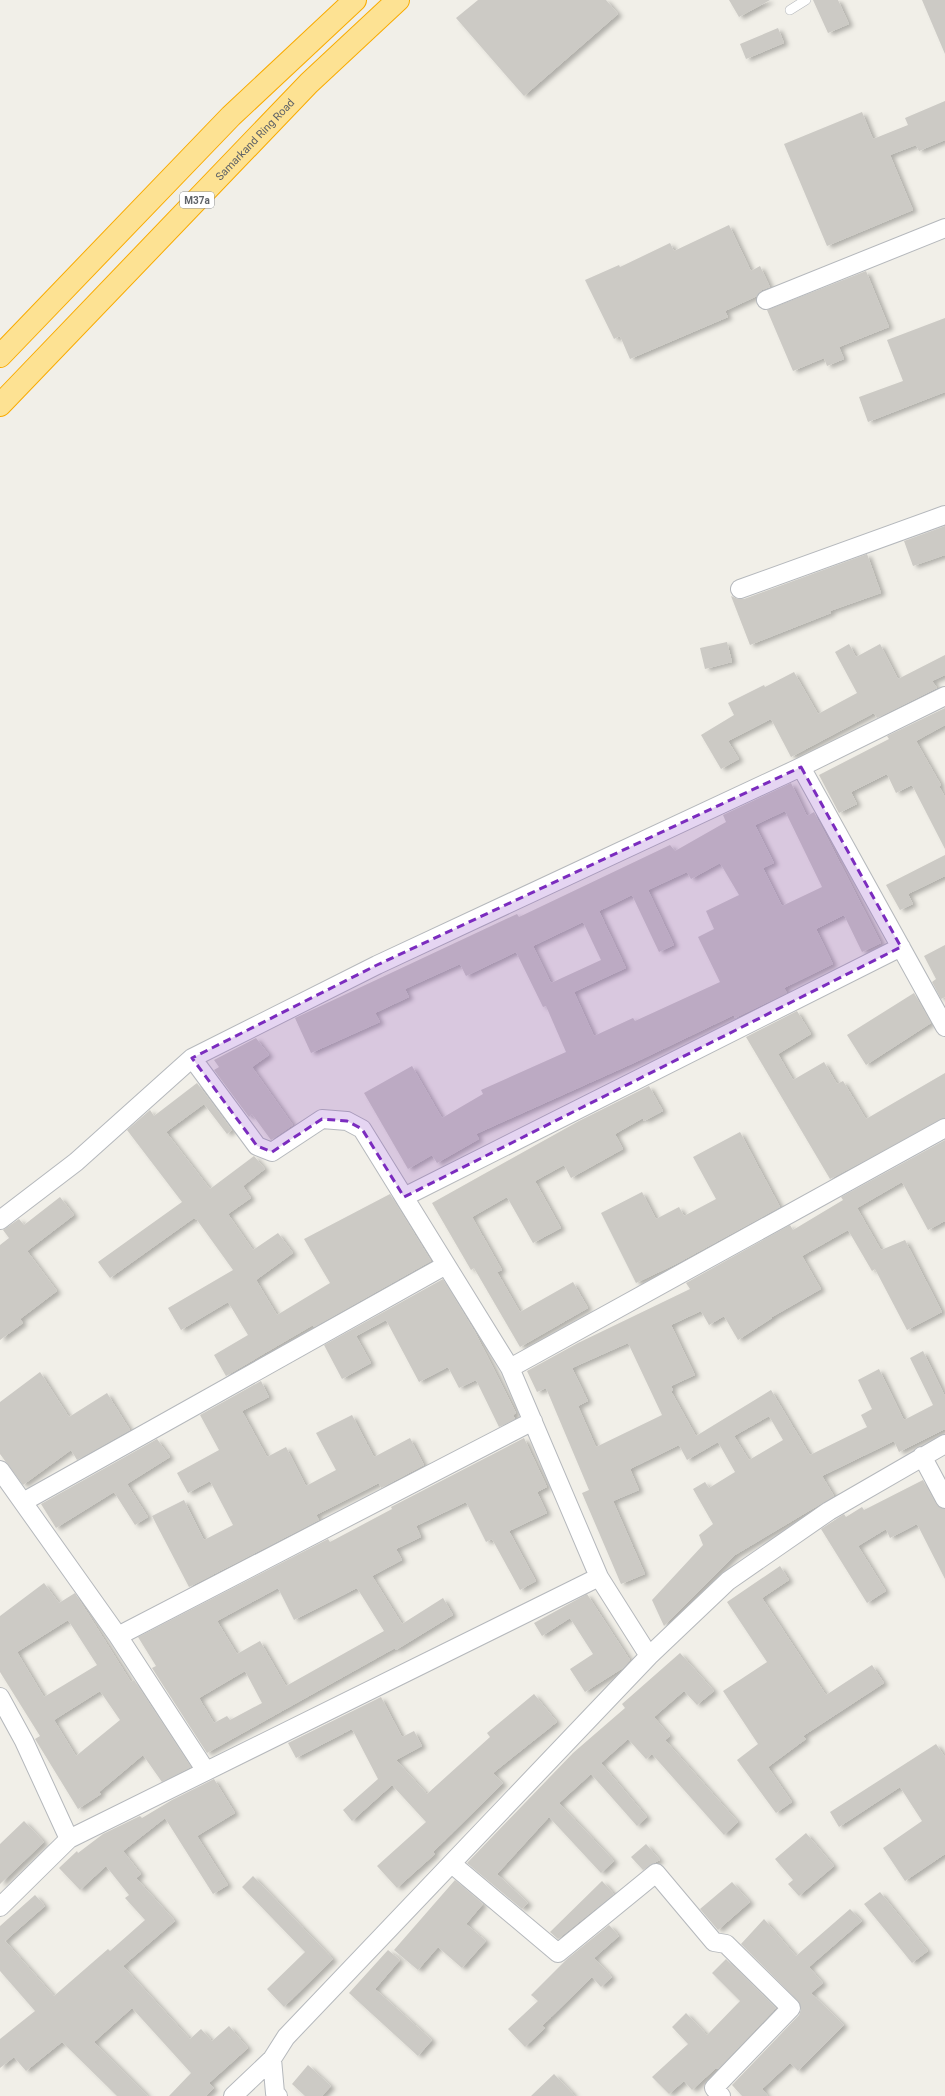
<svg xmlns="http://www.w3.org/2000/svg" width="945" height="2096" font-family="Roboto,sans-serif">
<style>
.building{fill:#cccac5;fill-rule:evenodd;filter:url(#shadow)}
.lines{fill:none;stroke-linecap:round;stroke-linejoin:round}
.lane-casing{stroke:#b5b8bc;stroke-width:10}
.street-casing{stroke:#b5b8bc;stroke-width:20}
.highway-casing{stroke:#f9ab00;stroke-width:24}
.lane{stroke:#fff;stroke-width:9}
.street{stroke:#fff;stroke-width:18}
.highway{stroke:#fde293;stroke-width:22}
.marked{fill:#7b2cbf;fill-opacity:0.2;stroke:#7b2cbf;stroke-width:3;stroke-dasharray:8 5;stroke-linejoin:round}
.labels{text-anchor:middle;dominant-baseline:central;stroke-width:3.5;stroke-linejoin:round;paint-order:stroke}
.shield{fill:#fff;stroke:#8f9295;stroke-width:1}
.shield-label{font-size:10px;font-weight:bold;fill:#5f6368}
.street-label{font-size:11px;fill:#5f6368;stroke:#fff}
</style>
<defs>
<filter id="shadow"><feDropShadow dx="4.5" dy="2.5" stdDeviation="2" flood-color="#0004"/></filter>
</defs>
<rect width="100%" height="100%" fill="#f1efe8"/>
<path class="building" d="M478 0H606L618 14 524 96 456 18Z
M729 0H770L739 17Z
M813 0H838L849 24 828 33Z
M922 0H945V54Z
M778 28 784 43 746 59 740 44Z
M945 101V140L919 151 916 145 890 155 913 210 827 246 784 144 862 112 873 139 908 125 905 118Z
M729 225 751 271 760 266 770 287 762 290 757 296 725 311 728 317 630 359 620 336 614 339 585 280 619 265 620 267 670 243 674 251Z
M866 271 889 327 839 347 844 359 827 366 824 358 793 371 767 310Z
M945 318V392L868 422 859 397 903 381 887 340Z
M945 526V555L913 566 904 541Z
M867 554 881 593 830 611 831 613 750 645 731 596 738 599H744Z
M727 642 732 662 705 669 700 648Z
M849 644 856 657 880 644 898 679 945 655V675L932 681 937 688 877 718 874 713 791 757 771 719 728 741 739 759 721 769 701 735 734 715 728 703 764 685 765 687 794 672 818 714 857 693 835 652Z
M945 708V725L916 741 941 785 939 786 945 797V849L912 785 896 793 887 774 851 792 857 804 839 813 819 775 889 739 887 736Z
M791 783 807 816 814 812 881 943 862 952 844 915 816 929 833 964 784 988 787 993 735 1018 734 1015 636 1062 476 1134 479 1139 437 1163 432 1155 408 1169 364 1093 412 1066 442 1118 483 1094 481 1090 566 1052 546 1006 543 1007 516 952 466 976 460 964 405 989 409 997 375 1013 380 1022 311 1053 295 1018 517 914 519 917 670 845 675 851 726 822 723 815ZM785 811 822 887 782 906 763 868 774 863 755 825ZM720 863 739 895 706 911 714 929 698 937 720 982 635 1021 633 1018 594 1036 574 992 626 968 599 911 632 895 659 952 674 945 648 890 687 872 691 879ZM583 922 601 960 551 983 533 946Z
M945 855V876L908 894 913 904 900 910 886 885Z
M945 945V997L941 999 932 982 936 979 924 956Z
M914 993 931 1023 866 1065 847 1035Z
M797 1011 811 1034 778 1054 793 1080 824 1062 837 1084 843 1081 866 1119 945 1073V1118L830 1179 746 1037Z
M256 1038 269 1055 252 1067 293 1125 271 1140 252 1114 249 1117 214 1070 219 1067 214 1060Z
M197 1083 232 1130 227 1134 204 1104 166 1132 210 1189 254 1156 265 1169 243 1186 251 1198 228 1214 253 1250 278 1233 293 1253 256 1280 277 1315 330 1283 304 1239 390 1194 431 1261 314 1327 313 1325 226 1376 214 1355 248 1335 228 1302 181 1330 168 1308 233 1270 197 1220 194 1218 110 1278 98 1262 182 1202 127 1130 150 1110 154 1116Z
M649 1086 663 1111 644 1121 643 1118 615 1134 623 1149 571 1178 564 1165 535 1181 561 1228 533 1243 507 1197 472 1217 502 1270 497 1272 520 1312 573 1282 588 1308 520 1347 474 1268 471 1270 432 1203 579 1121Z
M740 1132 780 1207 676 1264 636 1283 601 1213 642 1192 656 1219 679 1207 684 1216 716 1199 693 1157Z
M945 1140V1221L928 1230 902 1182 857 1208 881 1250 905 1240 942 1312 907 1330 875 1269 872 1271 848 1230 802 1256 821 1289 772 1317V1318L738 1340 724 1316 709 1325 701 1311 671 1325 695 1375 671 1386 673 1390 671 1391 696 1436 771 1390 810 1455 867 1427 861 1415 872 1409 858 1380 879 1369 904 1420 933 1405 910 1358 923 1351 945 1396V1429L899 1452 894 1441 822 1476 834 1496 735 1555 664 1626 652 1600 703 1545 699 1535 713 1524 693 1489 705 1482 709 1488 735 1472 718 1442 687 1460 679 1445 630 1469 639 1490 613 1501 645 1574 621 1584 582 1493 589 1490 554 1407 546 1388 537 1392 527 1371 578 1343 690 1289 686 1283 790 1225 793 1230 843 1200 841 1197ZM628 1343 662 1415 596 1447 578 1406 588 1401 572 1368ZM769 1416 783 1440 749 1460 734 1436Z
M60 1197 74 1215 27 1251 57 1291 20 1319 23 1323 0 1340V1245L9 1238 3 1230 19 1219 24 1225Z
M443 1279 476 1334 516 1413 513 1415 515 1419 499 1427 476 1380 459 1388 448 1367 419 1382 386 1320 356 1336 371 1363 342 1379 324 1345Z
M40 1372 69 1417 107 1393 130 1430 77 1460 71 1450 23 1485 0 1454V1402Z
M261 1381 269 1397 242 1411 267 1457 286 1447 306 1486 336 1470 316 1433 352 1415 374 1457 410 1438 424 1465 381 1488 379 1483 316 1515 319 1520 189 1587 152 1516 184 1500 204 1540 233 1525 210 1481 188 1493 177 1473 219 1450 200 1415Z
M524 1438 547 1487 537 1492 547 1513 509 1531 536 1581 520 1590 492 1539 486 1542 466 1502 416 1526 421 1537 396 1549 402 1560 372 1576 402 1624 443 1598 453 1615 396 1650 395 1648 207 1753 152 1668 156 1666 138 1637 328 1539 330 1542 392 1509 391 1507ZM278 1588 294 1620 357 1588 384 1631 286 1686 260 1641 237 1654 217 1621ZM245 1671 262 1703 230 1720 227 1716 214 1723 199 1698Z
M157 1439 170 1457 127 1484 148 1517 135 1525 114 1492 56 1528 41 1504Z
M923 1480 936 1504 945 1509V1579L917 1524 890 1538 886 1529 858 1546 886 1591 867 1603 821 1529 844 1514 846 1517 862 1507 864 1510Z
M780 1566 789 1580 762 1598 826 1695 872 1665 884 1683 803 1736 806 1739 768 1767 792 1802 776 1813 737 1760 758 1744 723 1691 767 1662 727 1602Z
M44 1583 59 1603 75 1593 131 1682 134 1680 191 1767 162 1782 143 1755 99 1792 101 1794 78 1809 35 1739 40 1736 0 1672V1616ZM68 1620 97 1665 44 1697 17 1652ZM100 1691 120 1720 76 1756 54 1720Z
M587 1594 630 1660 623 1668 585 1692 570 1669 593 1654 570 1618 542 1636 534 1623Z
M680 1653 714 1691 697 1705 684 1691 654 1717 670 1736 665 1740 738 1822 724 1835 652 1754 646 1759 628 1739 601 1763 647 1817 637 1826 591 1774 559 1803 614 1861 601 1873 549 1817 497 1874 528 1903 522 1909 467 1863 573 1753 625 1708 622 1704Z
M534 1694 557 1722 493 1773 503 1783 433 1852 435 1854 397 1888 377 1866 426 1822 392 1785 352 1821 343 1810 378 1779 352 1729 296 1758 288 1743 381 1697 402 1737 414 1731 422 1746 396 1760 427 1794 490 1737 487 1733Z
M936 1744 945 1757V1854L905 1881 883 1848 922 1821 900 1787 839 1827 830 1812Z
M214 1779 235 1813 197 1836 228 1885 213 1894 165 1818 123 1851 141 1874 136 1878 175 1921 123 1966 190 2039 201 2029 212 2041 229 2026 248 2048 209 2083 214 2088 206 2096H169L191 2073 132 2008 94 2042 148 2096H117L62 2042 26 2071 14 2057 0 2068V2039L35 2011 0 1971V1926L35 1895 45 1906 5 1941 54 1996 108 1949 110 1951 145 1920 125 1898 129 1895 106 1866 80 1890 59 1868 77 1851 78 1853 103 1834 140 1816 142 1818 172 1800Z
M24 1821 44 1842 0 1884V1844Z
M806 1833 834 1866 799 1896 788 1884 793 1880 775 1859Z
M646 1844 660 1860 650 1865 643 1870 631 1857Z
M253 1876 333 1959 284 2007 267 1989 305 1952 242 1887Z
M455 1880 483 1904 466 1924 486 1941 462 1968 438 1947 418 1970 394 1950Z
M602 1881 614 1894 558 1939 550 1932Z
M732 1882 750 1902 718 1930 700 1909Z
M880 1892 928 1951 912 1963 864 1904Z
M850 1909 862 1921 809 1967 823 1983 811 1993 844 2025 798 2071 790 2063 762 2089 768 2096H742L732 2085 799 2015 801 2010 798 2001 741 1944 764 1919 796 1956Z
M609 1925 619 1936 594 1958 612 1977 601 1987 592 1977 542 2026 545 2028 525 2047 508 2029 538 2001 531 1995 567 1959Z
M388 1950 400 1960 375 1989 432 2040 418 2056 349 1993Z
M726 1959 776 2008 718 2069 716 2068 692 2090 684 2081 669 2094 652 2077 688 2044 672 2027 686 2013 707 2035 740 2001 712 1973Z
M308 2065 331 2086 322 2096H305L292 2084Z
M554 2074 575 2096H531Z"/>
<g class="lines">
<g class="lane-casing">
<path id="lane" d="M790 10 806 0"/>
</g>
<g class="street-casing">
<path id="street" d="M766 300 945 228
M740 589 945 515
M801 767 945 1027
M192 1058 257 1146 272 1152 322 1119 347 1121 362 1129 510 1368 599 1577 649 1656
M404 1197 901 947
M0 1220 76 1162 192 1058 377 965 801 767 945 696
M510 1368 945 1128
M922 1456 945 1499
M0 1470 118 1636 206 1771
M23 1502 446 1265
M118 1636 533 1421
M0 1697 24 1741 69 1839
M452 1864 558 1953 656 1873 714 1942 726 1944 791 2008 714 2088 721 2096
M0 1907 69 1839 599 1577
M233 2096 272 2059
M278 2096 275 2093 272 2059 286 2037 649 1656 728 1581 829 1511 945 1444"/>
</g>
<g class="highway-casing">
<g id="highway">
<path d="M0 356 231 116 355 0"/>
<path id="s1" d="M0 405 309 83 398 0"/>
</g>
</g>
<use href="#lane" class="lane"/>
<use href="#street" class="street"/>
<use href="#highway" class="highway"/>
</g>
<path class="marked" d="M801 767 901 947 404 1197 362 1129 347 1121 322 1119 272 1152 257 1146 192 1058 377 965Z"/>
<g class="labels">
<rect class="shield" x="180" y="192" width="34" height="16" rx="3"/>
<g class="shield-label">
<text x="197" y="200">M37a</text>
</g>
<g class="street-label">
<text stroke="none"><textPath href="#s1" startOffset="368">Samarkand Ring Road</textPath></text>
</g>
</g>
</svg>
